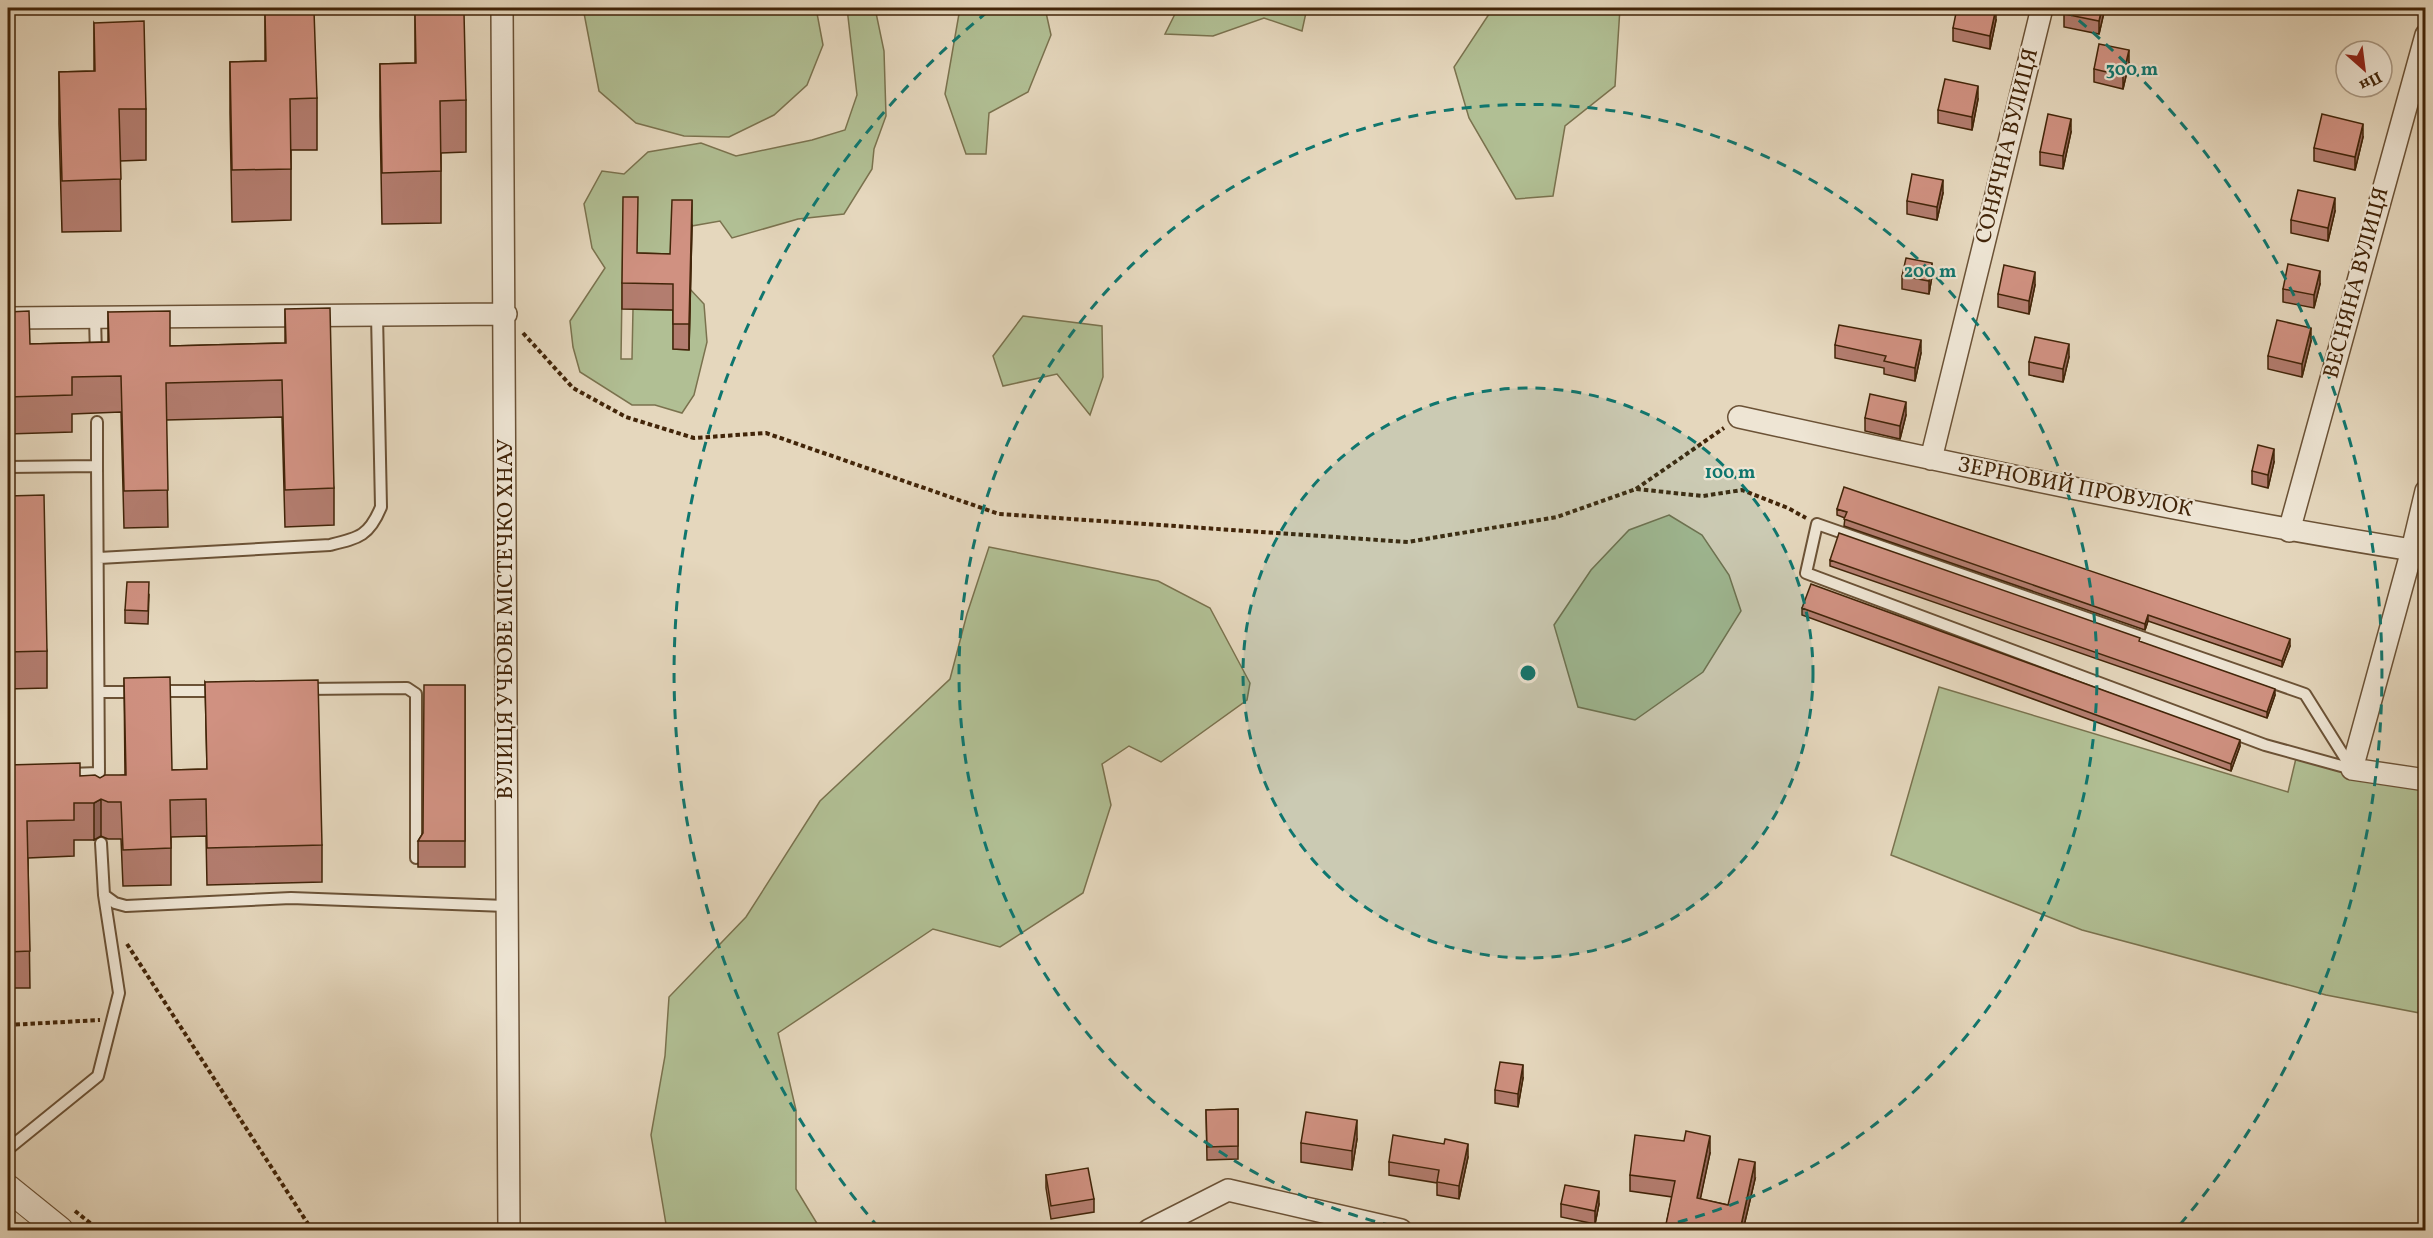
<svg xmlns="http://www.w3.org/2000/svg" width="2433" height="1238" font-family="Vollkorn,serif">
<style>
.green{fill:#b1bf94;stroke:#7a724e;stroke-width:1.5}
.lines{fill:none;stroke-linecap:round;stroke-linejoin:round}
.service-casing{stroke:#6b5236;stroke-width:14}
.minor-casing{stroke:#6b5236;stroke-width:24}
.tertiary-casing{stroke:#6b5236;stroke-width:28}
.path{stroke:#422509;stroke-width:4;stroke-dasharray:4.5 3;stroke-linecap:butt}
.service{stroke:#eee5d4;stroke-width:10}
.minor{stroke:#eee5d4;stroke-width:21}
.tertiary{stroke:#eee5d4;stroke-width:26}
.wall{fill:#b37d6f;stroke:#422509;stroke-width:1.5}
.shaded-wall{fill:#92665a;stroke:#422509;stroke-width:1.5}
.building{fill:#d09181;stroke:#422509;stroke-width:1.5}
.ring{fill:none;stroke:#0f766e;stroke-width:3;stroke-dasharray:10 8}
.labels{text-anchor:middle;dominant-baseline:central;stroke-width:4.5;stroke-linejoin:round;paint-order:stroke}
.street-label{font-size:22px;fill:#422509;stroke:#eee5d4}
.centre{fill:#0f766e;stroke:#eee5d4;stroke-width:3}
.ring-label{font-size:18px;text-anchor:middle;font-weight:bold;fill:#0f766e;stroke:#eee5d4;stroke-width:4.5;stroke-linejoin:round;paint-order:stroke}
</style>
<rect width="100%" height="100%" fill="#e5d7bd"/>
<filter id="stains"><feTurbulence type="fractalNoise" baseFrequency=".00333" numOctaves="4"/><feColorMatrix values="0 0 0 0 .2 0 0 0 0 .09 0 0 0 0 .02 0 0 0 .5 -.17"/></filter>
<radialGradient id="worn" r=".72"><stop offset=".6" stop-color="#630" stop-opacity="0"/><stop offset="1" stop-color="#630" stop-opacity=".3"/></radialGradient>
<path class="green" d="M583 8H816L823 45 807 85 774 115 729 137 684 136 636 123 599 91Z
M847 8H875L884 51 886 116 874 149 872 169 844 214 798 219 732 238 720 221 692 226 670 279H637L623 223 621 359H632L633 309 673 310V349L689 350 690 289 704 304 707 342 694 395 682 413 655 405H632L580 372 573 347 570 321 605 268 592 248 584 204 602 171 624 174 648 152 701 143 736 156 812 140 845 130 857 95Z
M960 8H1045L1051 35 1028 92 989 113 986 154H966L945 94Z
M1178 8H1307L1302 31 1264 18 1213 36 1165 34Z
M1493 8H1620L1615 86 1565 126 1553 196 1516 199 1469 118 1454 67Z
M1023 316 1102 326 1103 377 1090 415 1057 374 1003 386 993 356Z
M1669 515 1702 535 1729 575 1741 611 1703 672 1635 720 1578 707 1554 625 1591 570 1629 530Z
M989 547 1158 581 1210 608 1250 683 1247 700 1161 762 1129 746 1102 764 1111 805 1083 893 1000 947 933 929 778 1033 796 1110V1189L821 1230H667L651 1135 665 1056 669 997 746 917 820 801 950 679 967 614Z
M1939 687 2288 792 2297 754 2425 780V1014L2326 995 2082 930 1891 855Z"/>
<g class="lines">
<g class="service-casing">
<path id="service" d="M95 317 96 356
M97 466V422
M8 467 97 466 99 773 68 774
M1817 524 2305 694 2352 769 2265 745 1806 573Z
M99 558 330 545C359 538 369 536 381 507L377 315
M304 689 407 688 416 694V858
M157 691H219
M100 692H135
M101 843 104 895 115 903 126 906 291 898 506 906
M8 1149 98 1076 119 993 104 895"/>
</g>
<g class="minor-casing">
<path id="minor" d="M502 8 509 1230
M8 318 506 314
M1739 417C1962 466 2186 514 2412 550
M1931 459 2042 8
M2426 491 2412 550 2352 769 2426 780
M2289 531 2426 35
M1149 1230 1228 1190 1401 1230"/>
</g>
<g class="tertiary-casing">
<path id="tertiary" d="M8 1188 60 1230"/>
</g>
<path class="path" d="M523 333 573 388 626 417 694 438 766 433 999 514 1408 542 1557 517 1636 489 1703 496 1742 490 1788 508 1806 518
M1636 489 1724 428
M127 944 312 1230
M8 1025 100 1020
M75 1211 99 1230"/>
<use href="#service" class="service"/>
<use href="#minor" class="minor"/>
<use href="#tertiary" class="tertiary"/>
</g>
<path class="wall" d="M2065 8H2105L2099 34 2064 27V14Z
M2332 8H2359L2358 14Z
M265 12 317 98V150H291V220L232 222 230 113V62L265 61Z
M415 14 466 100V152L441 153V223L382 224 380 116V64L415 63Z
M1996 20 1990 49 1953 41V28Z
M94 23 146 109V160L120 161 121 231 62 232 59 124V72L94 71Z
M2129 63 2123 89 2094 82V69Z
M1978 99 1972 130 1938 123V110Z
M2071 132 2063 169 2040 165V152Z
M2363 137 2355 170 2314 161V148Z
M1943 193 1937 220 1907 214V201Z
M2335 211 2328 241 2291 233V220Z
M692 226 689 350 673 349V310L622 309V283L637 253 670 254Z
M1902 276H1932L1929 294 1902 289Z
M2320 284 2314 308 2283 302V289Z
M2035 285 2029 314 1998 307V294Z
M285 309 334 488V525L285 527 282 417 166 420 168 527 124 528 121 412 72 414V432L8 434V312L30 344 108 342V312L170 346 285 343Z
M2311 341 2302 377 2268 369V356Z
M1835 345 1921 353 1915 381 1884 374V368L1835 358Z
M2069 357 2063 382 2029 375V362Z
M1906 415 1900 439 1865 431V418Z
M2274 462 2268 488 2252 484V471Z
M8 496 47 651V688L8 689Z
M1837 509 2290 646 2282 667 2148 621 2145 630 1844 526 1845 518 1837 515Z
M1830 560 2140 642 2275 695 2267 718 1830 566Z
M149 595 148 624 125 623V610Z
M1802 608 2240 746 2231 771 1802 615Z
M124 678 172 770 207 769 205 682 322 845V882L207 885 206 836 171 837V885L123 886 121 839H108L101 836 94 840H74V856L28 858 30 988H8V765L80 776 100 778 125 775Z
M465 685V867H418V841L423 833Z
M1523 1078 1518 1107 1495 1103V1090Z
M1238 1109V1159L1207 1160 1206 1110Z
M1357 1139 1352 1170 1301 1162V1143Z
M1710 1153 1700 1199 1728 1205 1755 1179 1743 1230H1665L1672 1197 1630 1191V1175Z
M1468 1157 1459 1199 1437 1195V1183L1389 1175V1162Z
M1046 1175 1094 1199V1212L1051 1219 1046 1188Z
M1561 1204H1599L1595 1224 1561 1217Z"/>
<path class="shaded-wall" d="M1996 8V20L1990 49V36Z
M2102 8H2105L2099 34V21Z
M2129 50V63L2123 89V76Z
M1978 86V99L1972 130V117Z
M2071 119V132L2063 169V156Z
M2363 124V137L2355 170V157Z
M1943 180V193L1937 220V207Z
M2335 198V211L2328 241V228Z
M692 200V226L689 350V324Z
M1932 263V276L1929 294V281Z
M2320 271V284L2314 308V295Z
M2035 272V285L2029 314V301Z
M2311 328V341L2302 377V364Z
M1921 340V353L1915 381V368Z
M2069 344V357L2063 382V369Z
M1906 402V415L1900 439V426Z
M2274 449V462L2268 488V475Z
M2148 615V621L2145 630V624Z
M2290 639V646L2282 667V661Z
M2275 689V695L2267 718V712Z
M2240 740V746L2231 771V764Z
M101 799V836L94 840V803Z
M1523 1065V1078L1518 1107V1094Z
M1357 1120V1139L1352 1170V1151Z
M1710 1136V1153L1697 1215V1198Z
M1468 1144V1157L1459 1199V1186Z
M1755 1162V1179L1743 1230H1740Z
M1599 1191V1204L1595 1224V1211Z"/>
<path class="building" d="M1957 8H1996L1990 36 1953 28Z
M2065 8H2102L2099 21 2064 14Z
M314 11 317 98 290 99 291 169 232 170 230 62 266 61 265 12Z
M464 13 466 100 440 101 441 171 382 173 380 64 416 63 415 14Z
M144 21 146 109H119L121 179 62 181 59 72 95 71 94 23Z
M2099 44 2129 50 2123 76 2094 69Z
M1945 79 1978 86 1972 117 1938 110Z
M2048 114 2071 119 2063 156 2040 152Z
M2322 114 2363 124 2355 157 2314 148Z
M1912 174 1943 180 1937 207 1907 201Z
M2298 190 2335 198 2328 228 2291 220Z
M623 197H638L637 253 670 254 672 200H692L689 324H673V284L622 283Z
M1906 258 1932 263 1929 281 1902 276Z
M2288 264 2320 271 2314 295 2283 289Z
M2004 265 2035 272 2029 301 1998 294Z
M330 308 334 488 285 490 282 380 166 383 168 490 124 491 121 376 72 377V395L8 397V312L29 311 30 344 109 342 108 312 170 311V346L286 343 285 309Z
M2277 320 2311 328 2302 364 2268 356Z
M1839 325 1921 340 1915 368 1884 361 1886 356 1835 345Z
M2035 337 2069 344 2063 369 2029 362Z
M1870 394 1906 402 1900 426 1865 418Z
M2258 445 2274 449 2268 475 2252 471Z
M1844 487 2290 639 2282 661 2148 615 2145 624 1844 519 1847 512 1837 509Z
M44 495 47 651 8 652V496Z
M1839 533 2140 638 2139 641 2275 689 2267 712 1830 560Z
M127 582H149L148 611 125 610Z
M1811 584 2240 740 2231 764 1802 608Z
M170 677 172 770 207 769 205 682 318 680 322 845 207 848 206 799 170 800 171 848 123 850 121 802H108L101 799 94 803H74V820L27 821 30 951 8 952V765L80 763V776L95 775 100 778 105 775H126L124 678Z
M424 685H465V841H418L423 833Z
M1500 1062 1523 1065 1518 1094 1495 1090Z
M1238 1109V1146L1207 1147 1206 1110Z
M1306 1112 1357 1120 1352 1151 1301 1143Z
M1686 1131 1710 1136 1697 1198 1728 1205 1739 1159 1755 1162 1740 1230H1674L1665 1229 1675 1181 1630 1175 1635 1135 1684 1141Z
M1393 1135 1444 1144 1445 1139 1468 1144 1459 1186 1437 1182 1439 1170 1389 1162Z
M1088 1168 1094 1199 1051 1206 1046 1175Z
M1565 1185 1599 1191 1595 1211 1561 1204Z"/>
<circle cx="1528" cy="673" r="285" fill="#0f766e" fill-opacity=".12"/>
<g class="ring">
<circle cx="1528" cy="673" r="285"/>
<path d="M1410 1230A569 569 0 1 1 1646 1230"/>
<path d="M879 1228A854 854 0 0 1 991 9M2065 9A854 854 0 0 1 2177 1228"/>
</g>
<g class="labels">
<g class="street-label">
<text transform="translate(2008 146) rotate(-76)">СОНЯЧНА ВУЛИЦЯ</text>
<text transform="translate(2357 283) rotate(-75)">ВЕСНЯНА ВУЛИЦЯ</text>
<text transform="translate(2075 488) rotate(11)">ЗЕРНОВИЙ ПРОВУЛОК</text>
<text transform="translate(506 619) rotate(-90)">ВУЛИЦЯ УЧБОВЕ МІСТЕЧКО ХНАУ</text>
</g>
</g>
<circle cx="1528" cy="673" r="9" class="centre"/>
<g class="ring-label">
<text x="2132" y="75">300 m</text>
<text x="1930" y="277">200 m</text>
<text x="1730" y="478">100 m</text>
</g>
<rect width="2433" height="1238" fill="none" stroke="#e5d7bd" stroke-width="30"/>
<rect x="9" y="9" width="2415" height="1220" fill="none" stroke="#422509" stroke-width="3"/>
<rect x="15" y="15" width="2403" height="1208" fill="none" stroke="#422509" stroke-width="1.5"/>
<g transform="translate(2364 69) rotate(152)"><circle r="28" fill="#eee5d4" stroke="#a99883" stroke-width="1.5"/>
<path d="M0-4.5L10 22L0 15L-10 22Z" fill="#8f2418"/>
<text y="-9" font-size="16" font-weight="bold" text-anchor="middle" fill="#422509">Пн</text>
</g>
<rect width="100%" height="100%" filter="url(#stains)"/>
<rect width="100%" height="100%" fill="url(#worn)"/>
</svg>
